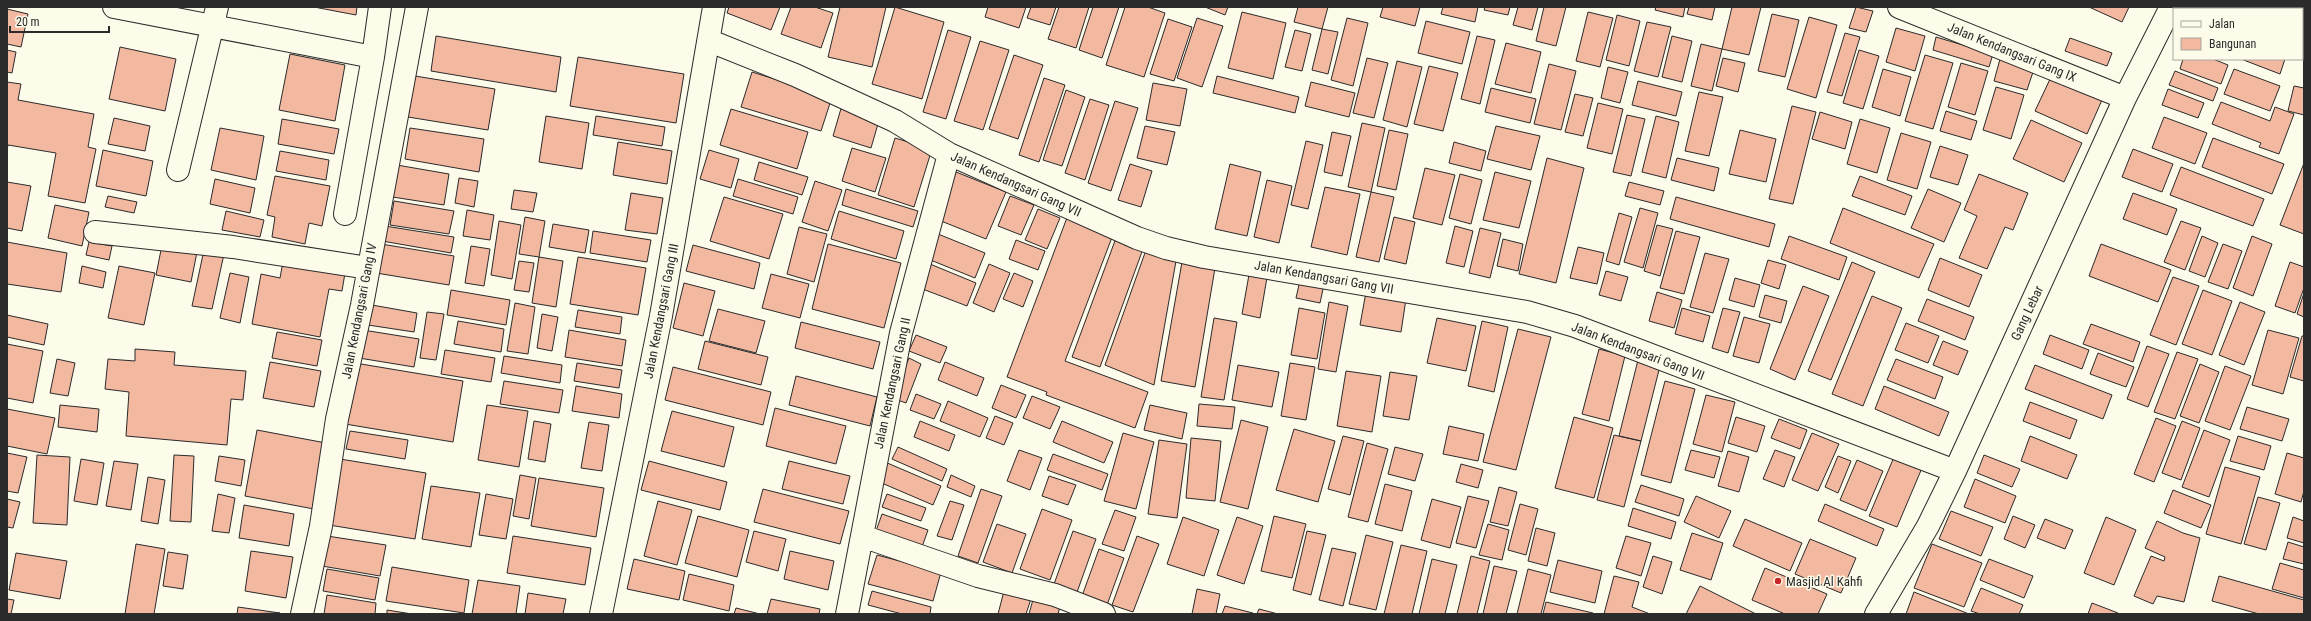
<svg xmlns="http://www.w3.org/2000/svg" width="2311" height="621" font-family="'Roboto Condensed',sans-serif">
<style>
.building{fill:#f2b8a0;stroke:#2b2b2b}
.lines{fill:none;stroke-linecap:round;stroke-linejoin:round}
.minor-casing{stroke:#2b2b2b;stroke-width:24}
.minor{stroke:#fdfbea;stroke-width:22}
.poi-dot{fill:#c62828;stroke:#fdfbea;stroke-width:1.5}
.labels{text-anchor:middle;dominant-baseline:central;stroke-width:3;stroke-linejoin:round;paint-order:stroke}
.street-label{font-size:13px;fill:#2b2b2b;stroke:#fdfbea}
.poi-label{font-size:13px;fill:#2b2b2b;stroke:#fdfbea;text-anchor:start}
</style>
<rect width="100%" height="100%" fill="#fdfbea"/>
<path class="building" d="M314 7H357L356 15Z
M729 7H780L771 30 727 13Z
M791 7H815L833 13 821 48 781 34Z
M840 7H886L872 67 828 57Z
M895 7 944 22 922 99 872 84Z
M988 7H1026L1019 28 985 17Z
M1031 7H1056L1050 25 1027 18Z
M1059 7H1089L1076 48 1048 39Z
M1093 7H1119L1102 58 1079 50Z
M1125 7H1148L1165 13 1144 77 1106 65Z
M1205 7H1228L1225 15Z
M1298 7H1328L1322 29 1294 22Z
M1383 7H1420L1415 26 1380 17Z
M1443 7H1478L1475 22 1441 14Z
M1485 7H1510L1508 15 1484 10Z
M1518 7H1538L1532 30 1513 25Z
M1544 7H1566L1556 46 1536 41Z
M1656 7H1685L1683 17 1655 10Z
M1689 7H1715L1712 20 1687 14Z
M1732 7H1761L1749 55 1722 49Z
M1856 7 1873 11 1866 32 1849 28Z
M2089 7H2129L2122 22Z
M2247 7H2272L2271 9Z
M2285 7H2304V36H2302V9H2285Z
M7 9 28 14 21 47 7 44Z
M1242 12 1286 23 1273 79 1228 68Z
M1588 12 1613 18 1600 67 1576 61Z
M1772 14 1799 20 1785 77 1758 71Z
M1617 15 1640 21 1629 66 1606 60Z
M1809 17 1837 25 1816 98 1787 89Z
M1197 18 1223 26 1202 87 1177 78Z
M1347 18 1368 23 1353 86 1331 80Z
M1168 19 1192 27 1174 81 1150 74Z
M1426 21 1470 32 1462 64 1418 53Z
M1647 22 1671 27 1658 77 1634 71Z
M1896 28 1925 36 1915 71 1886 62Z
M1322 29 1338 32 1328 74 1312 70Z
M948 30 971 37 946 119 923 112Z
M1295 30 1311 34 1302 71 1285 67Z
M1845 33 1860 37 1842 96 1827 92Z
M436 36 561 57 556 92 431 71Z
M1477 36 1495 40 1480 104 1461 99Z
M1672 36 1692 41 1682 82 1662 77Z
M1936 37 1993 54 1989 67 1933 50Z
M2070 38 2112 53 2107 66 2065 51Z
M980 41 1009 50 983 130 954 121Z
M1506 43 1541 52 1531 93 1495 84Z
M1701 44 1722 49 1712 91 1691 86Z
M120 47 176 59 165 111 109 99Z
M7 50 16 52 12 73 7 72Z
M1859 50 1879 56 1863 109 1843 103Z
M290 54 345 65 335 121 279 110Z
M1014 55 1043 65 1018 139 989 129Z
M1925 55 1953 63 1933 129 1905 121Z
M578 57 684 74 676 123 570 106Z
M1367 58 1388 63 1374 118 1353 113Z
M1723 58 1745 63 1738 92 1716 86Z
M2000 59 2034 69 2027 90 1994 81Z
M2183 59H2213L2228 65 2221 84 2180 69Z
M2241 59H2285L2280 74Z
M1397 61 1422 67 1407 127 1383 120Z
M1961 63 1988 71 1975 115 1948 107Z
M1549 64 1576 71 1561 130 1534 124Z
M1429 66 1458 73 1443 131 1414 124Z
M1608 67 1628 72 1620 103 1601 98Z
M1883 69 1911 77 1900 116 1872 107Z
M2234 69 2280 86 2270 111 2224 94Z
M2175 71 2218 88 2213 101 2169 85Z
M752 72 832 97 821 131 741 107Z
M415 76 495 89 488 130 408 117Z
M1217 76 1299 97 1295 113 1213 93Z
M2051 77 2102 100 2087 134 2035 111Z
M1044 78 1065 85 1039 162 1019 155Z
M1638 81 1682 92 1676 116 1632 105Z
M7 82 21 84 18 100 94 114 88 147 96 149 85 203 48 196 56 153 8 145 7 150Z
M1311 82 1355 93 1349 117 1305 106Z
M1153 83 1187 89 1180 126 1146 120Z
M2294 86 2304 88V115L2288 111Z
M1996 87 2024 95 2011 139 1983 130Z
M1491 88 1536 99 1530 123 1485 112Z
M2168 89 2204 103 2198 118 2162 105Z
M1066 90 1085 97 1062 166 1043 160Z
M1699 92 1723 97 1709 156 1685 151Z
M1575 94 1593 98 1583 136 1565 132Z
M1090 99 1109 105 1085 180 1065 173Z
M1115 101 1138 108 1111 191 1088 183Z
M2221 102 2270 121 2275 107 2294 114 2279 154 2259 147 2261 143 2212 124Z
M1598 103 1623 109 1612 154 1587 148Z
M842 105 880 117 871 148 833 136Z
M1792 106 1816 112 1793 204 1769 199Z
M731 109 808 132 797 169 720 145Z
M1946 111 1977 121 1971 140 1940 131Z
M1820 112 1852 122 1845 149 1812 139Z
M1627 115 1645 119 1631 176 1613 172Z
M546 116 589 123 582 169 539 162Z
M596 116 665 127 662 146 593 135Z
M1656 116 1679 122 1666 178 1642 172Z
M2164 117 2207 133 2195 164 2152 148Z
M114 118 150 126 145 151 108 144Z
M282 119 339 129 334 154 278 144Z
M1860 119 1890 128 1877 173 1847 164Z
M2031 120 2082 143 2064 182 2013 159Z
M1362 123 1385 128 1371 192 1348 187Z
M1145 126 1175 132 1167 165 1137 158Z
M1496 126 1540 136 1531 170 1487 159Z
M220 128 264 136 256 180 211 170Z
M410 128 484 139 479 172 405 159Z
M1389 130 1408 134 1396 190 1377 186Z
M1740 130 1776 139 1766 182 1729 174Z
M1332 132 1351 136 1342 176 1324 172Z
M1901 133 1931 142 1917 189 1887 180Z
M895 138 932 149 914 207 878 195Z
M2213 138 2284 164 2272 194 2202 167Z
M1306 141 1323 145 1308 209 1291 205Z
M618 142 672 151 667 184 613 175Z
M1454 142 1486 151 1481 171 1449 163Z
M1940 146 1968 155 1958 185 1930 177Z
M852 148 886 158 875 192 842 181Z
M2133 149 2173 164 2162 192 2122 177Z
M103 150 153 161 146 196 96 186Z
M709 150 739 159 731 188 700 179Z
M280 151 329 160 326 180 276 171Z
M1547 158 1584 168 1556 283 1519 274Z
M1677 158 1719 168 1714 191 1671 180Z
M759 162 808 177 802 195 754 180Z
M2304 163V234L2280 225Z
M391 164 449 174 444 205 386 196Z
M1130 164 1152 171 1141 207 1118 200Z
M1230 164 1261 172 1247 236 1215 229Z
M2181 167 2264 199 2253 226 2170 195Z
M1425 168 1455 175 1442 225 1413 218Z
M956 172 1006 192 986 239 936 219Z
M1495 172 1531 181 1519 228 1483 220Z
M1460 174 1482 180 1471 224 1449 218Z
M1979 174 2028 193 2013 230 2005 227 1987 269 1959 258 1977 216 1964 210Z
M275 176 330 186 322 226 309 223 305 244 272 237 275 217 267 215Z
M1860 176 1912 196 1905 215 1852 196Z
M459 178 478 181 474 207 455 203Z
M215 179 255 188 250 213 210 204Z
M738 179 798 197 793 214 733 196Z
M1267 180 1292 186 1279 243 1254 237Z
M815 181 842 190 828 231 802 222Z
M7 182 31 186 22 231 7 228Z
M1629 182 1664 191 1660 205 1625 196Z
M1325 187 1360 194 1347 255 1311 247Z
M846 189 918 211 913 227 842 205Z
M1928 189 1961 203 1944 242 1911 228Z
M514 190 537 193 533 212 511 209Z
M1371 192 1394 197 1379 262 1356 257Z
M631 193 663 198 657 234 625 230Z
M2133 193 2177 209 2167 235 2123 219Z
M108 196 137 202 134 213 105 207Z
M1010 196 1034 205 1021 235 998 226Z
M724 197 783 214 769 259 710 241Z
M1676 197 1775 224 1769 247 1670 219Z
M394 201 454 211 449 234 390 225Z
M55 205 89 212 82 246 48 238Z
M1640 208 1658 213 1643 268 1624 262Z
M1843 208 1934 244 1919 278 1830 243Z
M1038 209 1060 218 1047 249 1025 240Z
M467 210 494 215 490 240 463 236Z
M226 211 264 220 260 237 222 230Z
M839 211 904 231 896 259 831 239Z
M1619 213 1632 217 1619 265 1606 261Z
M1068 215 1114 232 1065 361 1148 392 1135 428 1046 395 1047 392 1007 377Z
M525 217 545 221 539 257 519 254Z
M1394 217 1415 222 1406 264 1384 259Z
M499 221 521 225 512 279 491 275Z
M2181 221 2201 228 2185 270 2164 262Z
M553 224 589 230 585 253 549 247Z
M1657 225 1673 229 1660 276 1644 271Z
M385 226 454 237 451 253 382 241Z
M1455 226 1473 231 1464 267 1446 263Z
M799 227 827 234 814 282 787 274Z
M1480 228 1501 233 1490 278 1469 273Z
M593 231 651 240 647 262 590 253Z
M1676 231 1700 237 1684 294 1660 288Z
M938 234 985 253 975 278 928 259Z
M1789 236 1847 257 1839 280 1781 259Z
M2202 236 2218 243 2205 277 2189 271Z
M2252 236 2272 244 2253 296 2233 288Z
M1116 238 1143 249 1100 367 1072 357Z
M1503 239 1523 244 1518 271 1497 266Z
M1016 240 1045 251 1038 270 1009 259Z
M7 242 67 253 61 292 7 284Z
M89 242 112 246 109 260 86 255Z
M381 244 454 256 449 285 376 273Z
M828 244 901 263 884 328 812 309Z
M2101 244 2171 270 2158 302 2089 276Z
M2223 244 2242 251 2228 289 2208 282Z
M162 245 197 252 191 282 156 275Z
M693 245 760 263 754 289 686 271Z
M471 246 490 249 484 286 465 283Z
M1578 247 1604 253 1597 284 1570 278Z
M204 250 224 254 212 309 192 306Z
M1146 250 1176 261 1154 385 1105 365Z
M1705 253 1729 259 1713 313 1690 307Z
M284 256 346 267 342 291 329 289 320 337 252 324 261 274 280 278Z
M539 257 563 261 556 307 532 303Z
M578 257 646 268 638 315 570 304Z
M1940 258 1982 275 1969 307 1928 290Z
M1768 260 1786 265 1779 289 1761 283Z
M519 261 534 263 529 292 514 290Z
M1182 262 1215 268 1195 387 1161 381Z
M1852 262 1875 272 1831 380 1808 371Z
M2290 262 2304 267V288L2295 313 2275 306Z
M930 264 976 283 967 306 920 288Z
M989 264 1010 273 994 312 973 303Z
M82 266 106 272 103 288 79 283Z
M119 266 155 273 144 325 108 318Z
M1250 269 1268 272 1260 318 1242 314Z
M1606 271 1628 277 1621 301 1599 295Z
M230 273 249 277 240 323 220 318Z
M1014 273 1033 281 1023 307 1003 299Z
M771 274 809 284 800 318 762 308Z
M1301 276 1325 280 1320 303 1296 298Z
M2173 277 2199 286 2176 345 2150 335Z
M1735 278 1760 285 1754 307 1729 300Z
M684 283 715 291 703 336 673 328Z
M1803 286 1829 296 1795 380 1770 369Z
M451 290 510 300 506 325 447 315Z
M2203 290 2232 301 2212 355 2182 344Z
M1366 292 1406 299 1401 332 1360 325Z
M1657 292 1682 300 1674 328 1649 321Z
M2304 293V317L2297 314Z
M1765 295 1787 301 1781 323 1759 317Z
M1872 296 1902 308 1863 406 1832 394Z
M1927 299 1974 317 1965 340 1918 321Z
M1329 302 1348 306 1336 372 1318 369Z
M2240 302 2265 312 2244 365 2219 355Z
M515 303 535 307 528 354 507 351Z
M372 305 417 313 414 332 368 325Z
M1299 308 1325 313 1317 359 1291 355Z
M1682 308 1710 316 1703 342 1675 334Z
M1723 308 1740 312 1728 353 1712 348Z
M718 309 765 321 756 353 709 341Z
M578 310 622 317 620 334 575 327Z
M427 312 444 314 436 360 420 358Z
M542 314 558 317 552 351 537 348Z
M7 315 48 324 44 345 7 337Z
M1744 317 1770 324 1759 363 1733 356Z
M1214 318 1237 322 1224 400 1201 397Z
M1437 318 1476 326 1466 371 1427 363Z
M458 321 504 329 501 352 454 344Z
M1482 321 1508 327 1494 392 1468 386Z
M801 322 880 342 873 369 795 348Z
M1906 323 1939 336 1928 363 1895 350Z
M2091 324 2140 342 2133 362 2083 344Z
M1518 329 1551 337 1516 470 1483 462Z
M363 330 419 339 414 367 359 358Z
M569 330 626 340 622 366 565 357Z
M2268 330 2299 338 2283 394 2252 385Z
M277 332 322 340 317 366 272 358Z
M916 335 947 347 940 363 909 351Z
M2050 335 2089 350 2082 369 2043 354Z
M2302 336H2304V381L2290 377Z
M705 341 768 357 761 385 698 369Z
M1943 341 1968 351 1958 375 1933 365Z
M7 344 43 351 33 403 7 398Z
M2147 346 2169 354 2148 407 2127 399Z
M135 349 175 352 174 365 246 371 243 400 231 399 227 445 126 436 129 392 105 389 108 359 135 361Z
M1599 349 1625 356 1609 421 1582 414Z
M445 350 495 358 491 382 441 374Z
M2177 352 2198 359 2175 419 2154 412Z
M2098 353 2134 367 2126 387 2090 374Z
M504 356 562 365 560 383 501 373Z
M909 358 921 364 906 403 892 398Z
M57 359 75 363 68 396 50 393Z
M1896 359 1943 377 1935 399 1887 380Z
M1638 360 1660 366 1641 441 1619 436Z
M270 362 321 371 314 407 263 398Z
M945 362 984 378 977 396 938 380Z
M355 363 463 381 453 442 345 424Z
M577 363 622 370 619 388 574 381Z
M1290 363 1315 367 1306 420 1281 416Z
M2200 364 2219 372 2199 423 2180 416Z
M1238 365 1279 372 1272 407 1232 400Z
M2035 365 2112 395 2103 419 2025 389Z
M2225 366 2251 376 2230 430 2205 421Z
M673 367 771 392 763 425 665 400Z
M1346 371 1381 376 1372 432 1337 426Z
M1390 372 1417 376 1409 420 1383 416Z
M796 376 877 397 870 426 789 405Z
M504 381 563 390 559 413 500 404Z
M1665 381 1695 389 1671 483 1641 475Z
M1001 385 1026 395 1016 418 992 408Z
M576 386 622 394 619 418 572 411Z
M1884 386 1949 412 1939 436 1875 409Z
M916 394 941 404 934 419 910 410Z
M1706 395 1735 402 1722 452 1693 444Z
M1032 396 1060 407 1050 429 1023 418Z
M948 401 988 418 980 437 940 421Z
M2030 402 2077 420 2070 439 2023 421Z
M1199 404 1235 407 1232 429 1197 426Z
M60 405 99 409 97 432 58 427Z
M487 405 528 411 519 467 478 460Z
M1150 405 1187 413 1182 439 1144 430Z
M2247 407 2289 419 2282 441 2240 429Z
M775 408 846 426 836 464 766 446Z
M7 409 55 418 47 454 7 446Z
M672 411 734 427 724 467 661 451Z
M995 416 1013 423 1004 445 986 438Z
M1574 417 1613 428 1594 498 1555 488Z
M1736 417 1765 426 1757 452 1728 443Z
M2156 418 2176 426 2154 482 2134 474Z
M1779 419 1807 430 1800 449 1771 438Z
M1241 420 1268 427 1248 509 1220 502Z
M534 421 551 424 545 462 528 459Z
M920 421 955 435 949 451 914 437Z
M1062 421 1113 442 1104 463 1053 442Z
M2182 421 2200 428 2181 480 2162 473Z
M589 422 609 425 602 471 581 468Z
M1449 426 1484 434 1478 461 1443 454Z
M1294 429 1335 441 1318 502 1276 490Z
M257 430 326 443 314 509 245 496Z
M2204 430 2230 440 2209 497 2182 487Z
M350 431 408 440 405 459 346 449Z
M1123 433 1154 442 1136 509 1104 501Z
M1812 433 1839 444 1818 491 1792 480Z
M1614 435 1641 441 1624 507 1597 500Z
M1343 436 1364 441 1350 495 1328 489Z
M2030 436 2077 455 2067 479 2021 461Z
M2238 436 2271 446 2264 470 2230 461Z
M1191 438 1221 441 1215 501 1186 498Z
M1159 440 1187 444 1177 518 1148 514Z
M1367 443 1388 449 1368 522 1348 517Z
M898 447 947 469 942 481 892 459Z
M1395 447 1423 454 1415 481 1388 474Z
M1019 450 1042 458 1030 490 1007 481Z
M1691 450 1720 457 1714 478 1685 470Z
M1775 450 1795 457 1784 487 1763 479Z
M1728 451 1749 457 1739 492 1718 486Z
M7 453 27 457 18 493 7 491Z
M2287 453 2304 458V491L2301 502 2275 494Z
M1053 454 1108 474 1102 490 1047 470Z
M37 455 70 457 67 525 33 523Z
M174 455 194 456 191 522 170 521Z
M1984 455 2020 469 2012 487 1977 473Z
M219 456 245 460 241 486 215 481Z
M1838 456 1851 461 1838 493 1825 487Z
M1894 457 1922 468 1897 527 1869 516Z
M81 459 104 463 97 505 74 501Z
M340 459 426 473 415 539 329 525Z
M1857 460 1883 471 1866 511 1840 500Z
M114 461 138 464 131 510 106 506Z
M649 461 727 482 720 510 641 490Z
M789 461 850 476 843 504 782 489Z
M885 462 941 486 933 505 877 481Z
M1461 464 1483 470 1478 488 1456 482Z
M2225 467 2260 477 2241 544 2206 534Z
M520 475 536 478 529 519 513 516Z
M951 475 975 486 971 497 947 487Z
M1049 476 1076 485 1068 505 1042 496Z
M148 477 165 480 158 524 141 521Z
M539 478 604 488 596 537 531 526Z
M1975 479 2016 496 2005 523 1964 507Z
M1385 484 1412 491 1402 531 1375 524Z
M1641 485 1684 499 1679 516 1635 502Z
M431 486 480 493 471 547 422 539Z
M1499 487 1517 492 1508 526 1490 522Z
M763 489 849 511 840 544 754 522Z
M981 489 1002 496 978 563 958 556Z
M2173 490 2211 505 2201 528 2164 513Z
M218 494 235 498 229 533 212 531Z
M486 494 513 499 506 539 479 535Z
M887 494 926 508 921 521 882 507Z
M1468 496 1489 501 1476 548 1456 543Z
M1696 496 1731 511 1719 538 1684 522Z
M2258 497 2280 503 2266 550 2244 544Z
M7 499 20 502 13 528 7 527Z
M1432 499 1461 507 1450 548 1421 540Z
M658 501 692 510 677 565 644 556Z
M950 501 964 505 952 540 937 536Z
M1520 504 1538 509 1526 555 1508 550Z
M1825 504 1884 529 1877 546 1818 521Z
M244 505 294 514 289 546 239 538Z
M1633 508 1676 522 1671 539 1628 526Z
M1042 509 1072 520 1050 580 1020 569Z
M1115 510 1136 517 1124 551 1102 544Z
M1951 511 1993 527 1981 556 1939 539Z
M882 514 928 530 922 547 876 531Z
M698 516 749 530 737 577 685 563Z
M1274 516 1306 524 1292 578 1261 571Z
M2013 516 2035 525 2025 548 2004 539Z
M1183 517 1219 530 1204 576 1167 564Z
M1237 517 1263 526 1244 584 1217 575Z
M2106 517 2136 530 2114 585 2084 573Z
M2293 517 2304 521V543L2287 538Z
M1745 519 1802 543 1790 571 1733 546Z
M2045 519 2073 530 2065 549 2037 538Z
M2157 521 2183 533 2200 538 2184 602 2157 596 2153 604 2134 596 2151 556 2164 561 2165 557 2145 548Z
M997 524 1026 534 1012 573 983 562Z
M1488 524 1509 530 1502 560 1479 555Z
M1536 528 1555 533 1547 566 1528 561Z
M754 531 786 539 778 571 746 562Z
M1073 531 1096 539 1076 595 1053 587Z
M1307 531 1326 535 1311 595 1293 590Z
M1692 533 1723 543 1711 580 1680 570Z
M1366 535 1393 542 1376 610 1349 604Z
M327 536 386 545 380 576 322 566Z
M513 536 591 548 585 585 507 573Z
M1137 536 1159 544 1133 612 1112 605Z
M1626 536 1651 543 1641 576 1616 568Z
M1810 539 1856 558 1841 593 1795 574Z
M2288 542 2304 547V564L2283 559Z
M136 544 165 549 154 614H125Z
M1932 544 1982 563 1964 607 1914 588Z
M1401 545 1427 551 1412 614H1384Z
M1332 548 1356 553 1343 606 1319 600Z
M1099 549 1124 558 1107 605 1082 596Z
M251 551 293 557 286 598 245 591Z
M790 551 834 561 828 590 784 579Z
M168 552 188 555 183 589 163 586Z
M16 553 67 561 60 599 9 590Z
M877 555 941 572 933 601 868 584Z
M1471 556 1490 561 1477 614H1457Z
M1653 556 1672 562 1662 594 1643 587Z
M634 559 685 571 679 600 627 589Z
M1432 559 1457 565 1445 614H1419Z
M1989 559 2033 576 2024 598 1980 580Z
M1558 560 1602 571 1595 603 1550 592Z
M2280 563 2304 570V598L2272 589Z
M1494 566 1517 571 1506 614H1483Z
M392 567 469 580 464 613 386 601Z
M1765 568 1827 594 1818 614H1785L1752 600Z
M327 569 379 578 375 600 323 591Z
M1528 569 1551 575 1541 614H1517Z
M689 574 734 585 729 611 683 600Z
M1614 576 1639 582 1632 607 1650 614H1604Z
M2219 576 2304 600V614H2259L2212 601Z
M478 580 520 586 516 614H472Z
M1700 586 1756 614H1686Z
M1981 588 2023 605 2019 614H1980L1971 611Z
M1197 589 1220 594 1216 614H1192Z
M872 591 931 607 930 614H902L868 605Z
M1004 591 1031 599 1026 614H998Z
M1914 592 1969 614H1906Z
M528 593 566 599 563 614H525Z
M327 595 376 603 375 614H324Z
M1034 596 1061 603 1058 614H1029Z
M7 599 14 600 11 614H7Z
M771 599 820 609 819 614H767Z
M1546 602 1593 613V614H1543Z
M2092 603 2118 613 2117 614H2088Z
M1225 606 1253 613 1252 614H1222Z
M238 607 280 613 237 614Z
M736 608 760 614H734Z
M1259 609 1278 614H1257Z
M387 610 412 614H387Z"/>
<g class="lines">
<g class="minor-casing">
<path id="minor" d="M114 7 373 57
M1899 7 2125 98
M2203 7 2208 9
M710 41 795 75 895 121 949 154 1137 238 1166 248 1204 257 1527 312 1575 326 1955 471
M2302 44H2304
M178 170 217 7
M345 214 373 57 380 7
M95 232 233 247 368 268
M862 536 978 576 1055 595 1104 614
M302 614 321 526 337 419 362 305 417 7
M601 614 661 316 714 7
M847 614 901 333 949 154
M1876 614 1928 526 1955 471 2125 98 2171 7"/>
</g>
<use href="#minor" class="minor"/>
</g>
<circle class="poi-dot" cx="1778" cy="581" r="4"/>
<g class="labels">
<g class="street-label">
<text transform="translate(2012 52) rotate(22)">Jalan Kendangsari Gang IX</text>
<text transform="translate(1016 184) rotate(24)">Jalan Kendangsari Gang VII</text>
<text transform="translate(1324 277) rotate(10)">Jalan Kendangsari Gang VII</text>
<text transform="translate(359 311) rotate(-79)">Jalan Kendangsari Gang IV</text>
<text transform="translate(661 311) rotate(-79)">Jalan Kendangsari Gang III</text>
<text transform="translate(2027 313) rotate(-65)">Gang Lebar</text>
<text transform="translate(1638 351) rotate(21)">Jalan Kendangsari Gang VII</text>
<text transform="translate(892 383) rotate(-78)">Jalan Kendangsari Gang II</text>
</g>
<g class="poi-label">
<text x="1786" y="581">Masjid Al Kahfi</text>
</g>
</g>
<rect width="2311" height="621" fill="none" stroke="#2b2b2b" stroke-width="16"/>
<rect x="2173" y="8" width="130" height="52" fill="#fdfbea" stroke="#a9a89e"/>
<rect x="2181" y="21" width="20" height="6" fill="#fdfbea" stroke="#a9a89e"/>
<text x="2209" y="28" font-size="12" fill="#2b2b2b">Jalan</text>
<rect x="2181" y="38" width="20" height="12" fill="#f2b8a0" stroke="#a9a89e"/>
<text x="2209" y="48" font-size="12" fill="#2b2b2b">Bangunan</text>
<path d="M10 26v6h99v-6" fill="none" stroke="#2b2b2b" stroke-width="2"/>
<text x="16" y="26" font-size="12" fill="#2b2b2b" stroke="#fdfbea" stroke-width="3" paint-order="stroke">20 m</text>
</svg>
